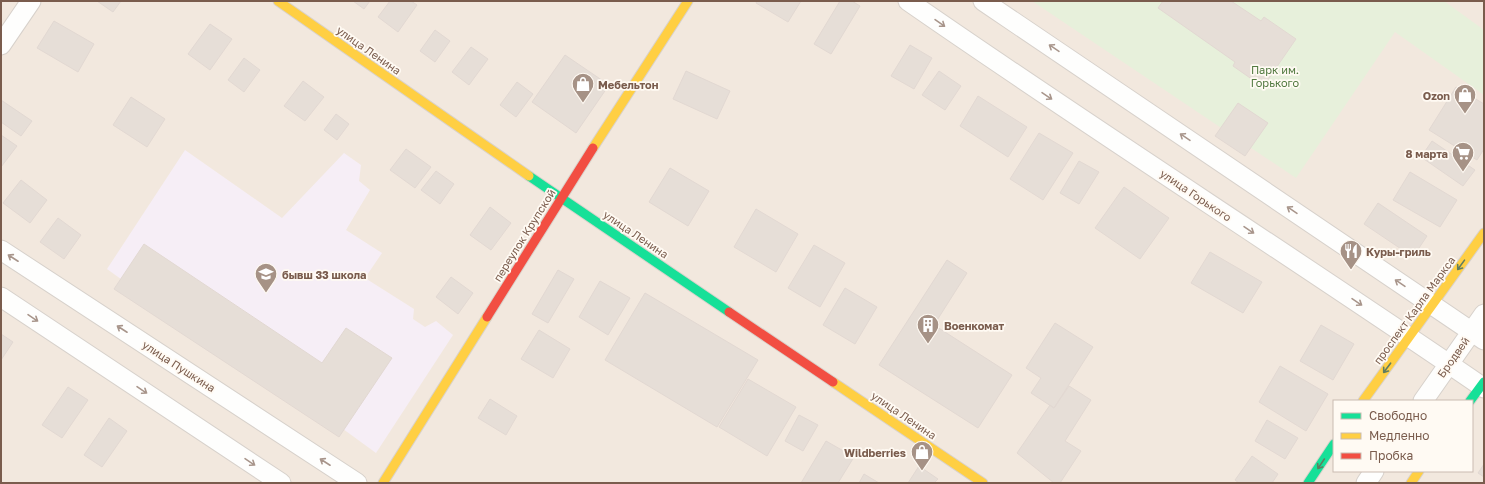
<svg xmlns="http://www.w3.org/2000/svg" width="1485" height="484" font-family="'Golos Text',sans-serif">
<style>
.residential{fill:#f2e8de;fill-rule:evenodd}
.education{fill:#f6eef6}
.green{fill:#e7f0db}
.building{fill:#e6ded7;stroke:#e2d8d2}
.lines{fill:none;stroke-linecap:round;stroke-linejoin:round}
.street-casing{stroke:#d7d1cb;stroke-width:21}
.fast-casing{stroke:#d9d2cb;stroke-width:11}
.slow-casing{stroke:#d9d2cb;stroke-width:11}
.jam-casing{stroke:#d9d2cb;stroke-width:11}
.street{stroke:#fefefd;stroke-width:19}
.fast{stroke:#16e098;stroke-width:9}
.slow{stroke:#ffcf43;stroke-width:9}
.jam{stroke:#f24e42;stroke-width:9}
.oneway{stroke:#a8958b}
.oneway2{stroke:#617d60}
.labels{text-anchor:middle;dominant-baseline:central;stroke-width:3.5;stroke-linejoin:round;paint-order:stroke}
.street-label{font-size:11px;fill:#7a5c4d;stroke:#fffaf3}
.park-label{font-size:11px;fill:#537a41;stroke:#fffaf3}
.poi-label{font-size:11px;font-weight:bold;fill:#7a5c4d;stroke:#fffaf3;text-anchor:start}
</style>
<rect width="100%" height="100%" fill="#f9f5f0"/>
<path class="residential" d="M1 1H1484V483H1ZM1334 401H1472V471H1334Z"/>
<path class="education" d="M185 150 282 218 344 153 361 165 359 181 370 190 346 230 382 253 365 278 414 309 413 319 425 327 436 321 453 335 376 453 295 394 285 398 107 269Z"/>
<path class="green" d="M1032 1H1444L1484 30V95L1395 32 1296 178Z"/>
<path class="building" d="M97 1H121L113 12Z
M353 1H370L364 9Z
M390 1H411L417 5 398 32 378 17Z
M757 1H801L788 22 756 3Z
M840 1H852L860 6 831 54 814 44Z
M1163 1H1231L1261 21 1264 17 1296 39 1263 87 1233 66 1235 62 1158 8Z
M54 21 94 44 78 72 37 48Z
M210 24 232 39 210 70 188 54Z
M435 30 450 41 435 62 420 51Z
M910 45 932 58 914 89 891 76Z
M471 47 488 59 469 85 452 72Z
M565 55 609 85 576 133 532 102Z
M244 58 260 70 244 92 228 80Z
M686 71 730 91 717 119 673 99Z
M939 71 961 86 945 110 922 95Z
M303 81 324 97 305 121 284 106Z
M517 82 533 94 516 117 500 105Z
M1456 87 1484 104V149L1477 160 1429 130Z
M978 96 1027 127 1008 157 960 126Z
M131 97 165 119 147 147 113 125Z
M1 100 32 121 21 136 1 122Z
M1238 103 1268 123 1245 156 1215 136Z
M336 114 349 124 337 140 324 130Z
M1039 133 1073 153 1043 200 1010 179Z
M1 135 17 146 1 167Z
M1432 141 1475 170 1463 186 1421 157Z
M406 149 431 167 415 188 390 170Z
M1079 161 1099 172 1079 204 1060 193Z
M670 168 709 191 688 226 649 202Z
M436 171 454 184 440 204 421 190Z
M1410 172 1457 200 1440 227 1393 200Z
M21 180 47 200 30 223 3 203Z
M1124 187 1169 218 1140 259 1095 228Z
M1378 203 1427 236 1413 257 1364 224Z
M490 207 511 223 491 250 470 235Z
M756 209 798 234 776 272 734 247Z
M58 218 81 235 64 259 40 242Z
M144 244 322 363 346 328 392 358 339 437 114 289Z
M814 245 845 263 820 307 788 288Z
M1210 252 1262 282 1243 313 1191 283Z
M947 260 967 273 934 325 1012 375 978 428 879 365Z
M558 270 574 279 548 323 532 314Z
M451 277 473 293 458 314 436 297Z
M600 281 630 298 608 335 579 317Z
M845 288 877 307 855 344 823 325Z
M645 293 758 360 717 427 605 360Z
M1055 323 1093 347 1054 408 1031 393 1041 378 1026 368Z
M1321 325 1354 344 1333 380 1300 361Z
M539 330 570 349 553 378 521 359Z
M1 334 13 342 1 360Z
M1280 366 1328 394 1306 431 1259 402Z
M748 379 796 407 767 456 719 427Z
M1069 386 1091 400 1065 441 1081 451 1060 483H1054L1017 453 1050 405 1054 408Z
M68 387 88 400 62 438 42 425Z
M490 399 517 416 506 435 478 418Z
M799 415 818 425 803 451 785 441Z
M109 418 127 431 102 467 84 455Z
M1267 420 1298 438 1285 459 1255 441Z
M826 441 854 457 838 483H801Z
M1252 456 1278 474 1272 483H1239L1235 480Z
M1484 464V477L1478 473Z
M919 466 938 479 934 483H908Z
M864 474 879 483H859Z"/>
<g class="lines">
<g class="street-casing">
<path id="street" d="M908 1C1098 133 1293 257 1484 388
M983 1 1484 340
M1 45 31 1
M1 250 357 483
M1 297 281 483
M1423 401 1484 314
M1366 483 1374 471"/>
</g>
<g class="fast-casing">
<path id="fast" d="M529 176 729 312
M1470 401 1484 382
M1308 483 1334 444"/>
</g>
<g class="slow-casing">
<path id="slow" d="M278 1 529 176
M593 148 688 1
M833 382 983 483
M1363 401 1484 233
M383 483 487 317
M1411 483 1419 471"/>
</g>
<g class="jam-casing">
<path id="jam" d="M729 312 833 382
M487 317 593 148"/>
</g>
<use href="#street" class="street"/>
<use href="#fast" class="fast"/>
<use href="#slow" class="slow"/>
<use href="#jam" class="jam"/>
</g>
<defs><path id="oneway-shaft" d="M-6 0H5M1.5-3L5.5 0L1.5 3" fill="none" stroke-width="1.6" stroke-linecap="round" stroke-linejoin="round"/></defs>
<g class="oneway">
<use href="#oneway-shaft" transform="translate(940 23) rotate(35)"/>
<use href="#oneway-shaft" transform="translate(1054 48) rotate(-146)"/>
<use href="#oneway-shaft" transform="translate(1047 96) rotate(34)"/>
<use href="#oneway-shaft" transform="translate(1185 137) rotate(-146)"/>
<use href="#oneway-shaft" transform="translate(1292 210) rotate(-146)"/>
<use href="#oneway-shaft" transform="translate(1249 230) rotate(34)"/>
<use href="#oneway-shaft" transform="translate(13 258) rotate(-147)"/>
<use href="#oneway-shaft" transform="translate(1400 283) rotate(-146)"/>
<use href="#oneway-shaft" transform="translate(1357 302) rotate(34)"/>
<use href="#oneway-shaft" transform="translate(33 318) rotate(34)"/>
<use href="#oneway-shaft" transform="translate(122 329) rotate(-147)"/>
<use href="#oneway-shaft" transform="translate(142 390) rotate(34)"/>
<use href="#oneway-shaft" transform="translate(250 462) rotate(34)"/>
<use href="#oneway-shaft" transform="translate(325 462) rotate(-147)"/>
</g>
<g class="oneway2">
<use href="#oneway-shaft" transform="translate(1461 265) rotate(126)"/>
<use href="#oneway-shaft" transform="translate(1387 368) rotate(127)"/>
<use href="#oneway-shaft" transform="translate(1321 464) rotate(124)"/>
</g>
<defs>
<g id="shop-pin" transform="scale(1.15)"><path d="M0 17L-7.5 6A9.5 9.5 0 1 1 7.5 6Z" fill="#a69286" stroke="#fffaf3"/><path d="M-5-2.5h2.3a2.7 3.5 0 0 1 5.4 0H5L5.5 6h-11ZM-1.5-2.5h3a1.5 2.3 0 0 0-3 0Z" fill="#fff"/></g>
<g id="supermarket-pin" transform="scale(1.15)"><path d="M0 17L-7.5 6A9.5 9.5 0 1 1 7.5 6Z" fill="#a69286" stroke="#fffaf3"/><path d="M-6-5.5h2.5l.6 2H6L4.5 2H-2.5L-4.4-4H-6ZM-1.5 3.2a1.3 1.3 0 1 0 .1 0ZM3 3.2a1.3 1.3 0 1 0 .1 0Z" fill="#fff"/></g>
<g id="restaurant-pin" transform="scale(1.15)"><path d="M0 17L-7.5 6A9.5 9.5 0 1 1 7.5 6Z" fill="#a69286" stroke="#fffaf3"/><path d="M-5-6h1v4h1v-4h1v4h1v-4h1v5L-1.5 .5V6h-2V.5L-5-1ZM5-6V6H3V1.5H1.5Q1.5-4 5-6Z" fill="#fff"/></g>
<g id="school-pin" transform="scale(1.15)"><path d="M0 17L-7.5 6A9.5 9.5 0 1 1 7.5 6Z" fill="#a69286" stroke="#fffaf3"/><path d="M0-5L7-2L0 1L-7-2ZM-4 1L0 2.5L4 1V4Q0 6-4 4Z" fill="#fff"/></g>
<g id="building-pin" transform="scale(1.15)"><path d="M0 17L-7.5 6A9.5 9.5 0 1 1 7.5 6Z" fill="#a69286" stroke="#fffaf3"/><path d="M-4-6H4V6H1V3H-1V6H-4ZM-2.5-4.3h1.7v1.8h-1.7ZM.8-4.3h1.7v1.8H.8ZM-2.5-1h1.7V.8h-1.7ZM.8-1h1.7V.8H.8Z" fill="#fff"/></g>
</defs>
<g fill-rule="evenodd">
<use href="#shop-pin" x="583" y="84"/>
<use href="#shop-pin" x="1465" y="95"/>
<use href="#supermarket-pin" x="1463" y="153"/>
<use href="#restaurant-pin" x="1351" y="251"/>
<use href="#school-pin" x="266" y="274"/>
<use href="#building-pin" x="928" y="325"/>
<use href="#shop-pin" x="922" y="452"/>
</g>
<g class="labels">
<g class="street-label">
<text transform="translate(369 50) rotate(35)">улица Ленина</text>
<text transform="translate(1196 195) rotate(34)">улица Горького</text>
<text transform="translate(636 234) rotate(34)">улица Ленина</text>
<text transform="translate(524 235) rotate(-58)">переулок Крупской</text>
<text transform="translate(1414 310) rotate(-54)">проспект Карла Маркса</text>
<text transform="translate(1453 357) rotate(-55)">Бродвей</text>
<text transform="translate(179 366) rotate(33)">улица Пушкина</text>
<text transform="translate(904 415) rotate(34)">улица Ленина</text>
</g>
<g class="park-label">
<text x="1275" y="69">Парк им.<tspan x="1275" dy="13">Горького</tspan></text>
</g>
<g class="poi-label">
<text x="598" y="84">Мебельтон</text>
<text x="1450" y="95" text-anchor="end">Ozon</text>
<text x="1448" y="153" text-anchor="end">8 марта</text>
<text x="1366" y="251">Куры-гриль</text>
<text x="282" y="274">бывш 33 школа</text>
<text x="944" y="325">Военкомат</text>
<text x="906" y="452" text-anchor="end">Wildberries</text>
</g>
</g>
<rect width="1485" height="484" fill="none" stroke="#7a5c4d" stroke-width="4"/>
<rect x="1333" y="400" width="140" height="72" fill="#fffaf3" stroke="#cabbb1"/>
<rect x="1341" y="413" width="20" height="6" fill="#16e098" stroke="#cabbb1"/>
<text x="1369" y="420" font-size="12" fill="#7a5c4d">Свободно</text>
<rect x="1341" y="433" width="20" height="6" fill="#ffcf43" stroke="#cabbb1"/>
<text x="1369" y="440" font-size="12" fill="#7a5c4d">Медленно</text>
<rect x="1341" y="453" width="20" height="6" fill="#f24e42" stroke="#cabbb1"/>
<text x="1369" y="460" font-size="12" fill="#7a5c4d">Пробка</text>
</svg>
